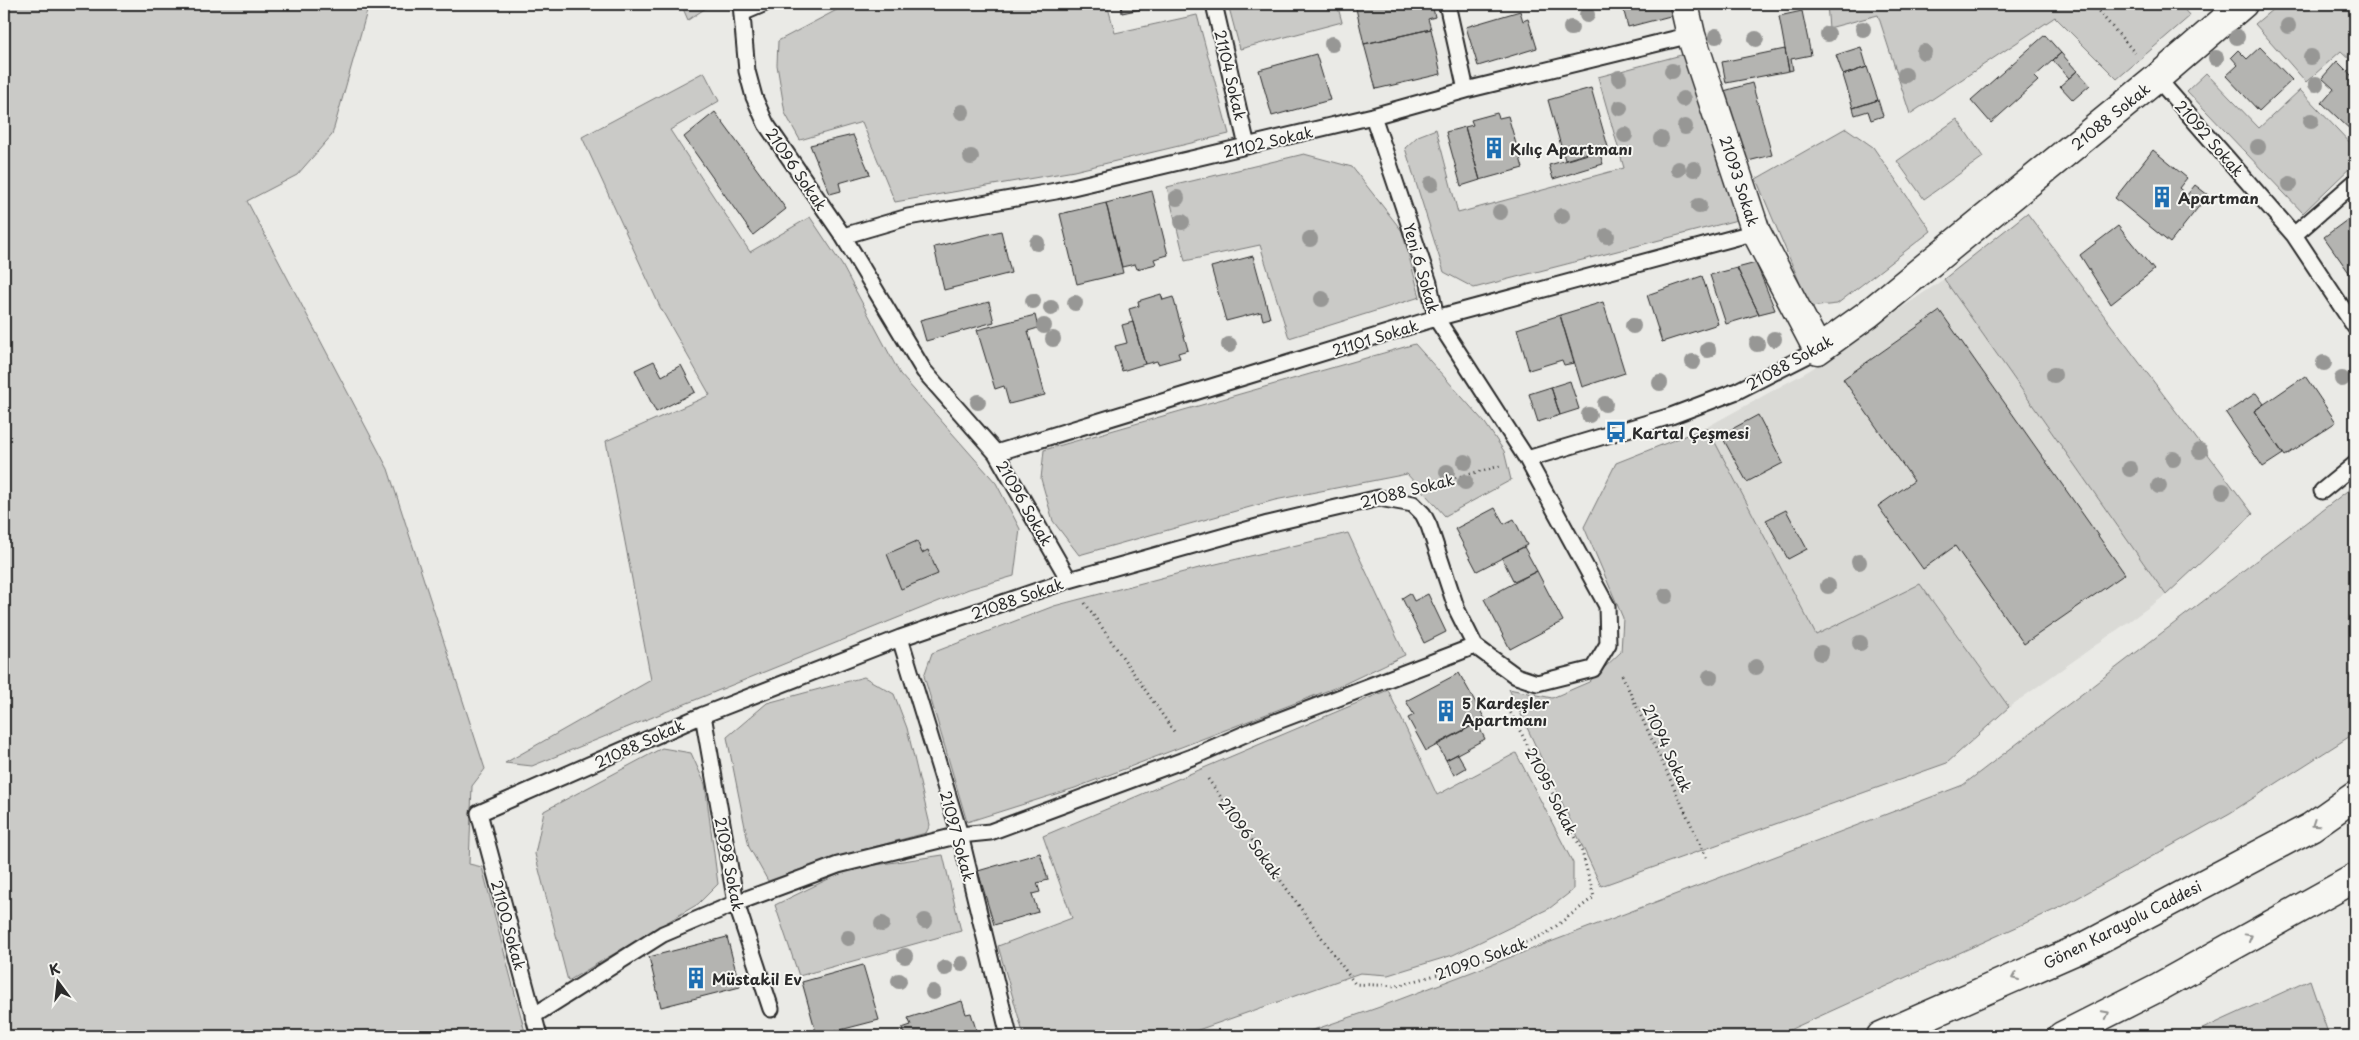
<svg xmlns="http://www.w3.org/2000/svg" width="2359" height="1040" font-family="'Playpen Sans',sans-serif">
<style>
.built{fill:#dadad6}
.green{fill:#cacac7;stroke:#7a7a79}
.building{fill:#b4b4b1;stroke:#2b2b2b}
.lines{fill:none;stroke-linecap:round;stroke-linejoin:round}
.lane-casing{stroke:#2b2b2b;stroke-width:19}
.street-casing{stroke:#2b2b2b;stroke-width:31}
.highway-casing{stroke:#2b2b2b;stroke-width:31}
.path{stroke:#2b2b2b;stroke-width:3;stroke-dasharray:1 4;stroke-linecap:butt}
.lane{stroke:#f6f6f2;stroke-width:15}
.street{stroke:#f6f6f2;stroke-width:28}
.highway{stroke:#f6f6f2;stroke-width:28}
.tree{fill:#979795}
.oneway{stroke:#90908e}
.labels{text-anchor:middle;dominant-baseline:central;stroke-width:4;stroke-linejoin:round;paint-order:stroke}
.street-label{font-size:15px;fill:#2b2b2b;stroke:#f6f6f2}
.poi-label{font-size:15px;font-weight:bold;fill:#2b2b2b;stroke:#f6f6f2;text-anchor:start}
</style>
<rect width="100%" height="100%" fill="#eaeae6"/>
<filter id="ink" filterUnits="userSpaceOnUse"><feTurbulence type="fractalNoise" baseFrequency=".02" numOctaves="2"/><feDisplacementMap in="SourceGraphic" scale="10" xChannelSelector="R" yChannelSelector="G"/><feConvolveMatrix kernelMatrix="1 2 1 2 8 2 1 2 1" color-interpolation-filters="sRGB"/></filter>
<g filter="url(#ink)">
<path class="built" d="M1944 279 2166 595 2009 707 1920 584 1816 635 1707 427 1810 370Z"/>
<path class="green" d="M4 4H369L332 135 297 175 247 201 388 469 485 769 472 786 469 864 482 867 526 1036H4Z
M681 4H712L688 20Z
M848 4H1107L1115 33 1197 15 1229 134 1074 171 895 202 862 122 800 140 785 113 777 65 778 41Z
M1228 4H1337L1342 22 1240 49Z
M1827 4H2179L2190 16 2117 79 2055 17 1910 114 1878 15 1829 28Z
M2279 4H2355V64L2341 51 2306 82 2255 24Z
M1685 54 1737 220 1474 288 1444 272 1405 148 1418 136 1436 129 1458 213 1624 168 1598 77Z
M704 72 719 101 670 130 750 252 810 217 842 265 900 374 996 483 1020 529 1014 576 969 589 532 766 505 763 651 680 606 441 710 395 660 307 582 137Z
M2206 73 2259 128 2300 90 2355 148V163L2303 213 2187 91Z
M1957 119 1983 157 1924 199 1897 161Z
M1846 128 1873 147 1931 231 1837 304 1810 307 1756 179Z
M1304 154 1352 167 1402 231 1420 297 1289 338 1260 245 1185 261 1167 187Z
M2027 213 2253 514 2166 595 1944 279Z
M1415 344 1485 423 1504 451 1511 480 1445 516 1407 474 1275 500 1079 555 1053 521 1041 479 1044 450Z
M1707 427 1816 635 1920 584 2009 707 1947 763 1601 886 1509 689 1552 698 1589 682 1621 652 1623 618 1584 527 1616 463Z
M2355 485V733L2230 813 2063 906 1776 1036H1296L1377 1008 1963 785Z
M1348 533 1405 655 1342 685 1075 788 967 822 924 676 932 653 1054 606 1199 568Z
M864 677 894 694 907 728 930 825 926 833 836 857 768 881 749 847 727 737 767 703Z
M1388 690 1437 795 1516 753 1573 863V890L1550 908 1453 955 1388 975 1360 973 1181 1036H1024L998 946 1072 918 1043 836Z
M662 748 691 753 705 784 718 884 698 904 568 981 535 854 544 811Z
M943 855 961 931 799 976 775 905 849 869Z
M2310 980 2329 1036H2187Z"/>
<path class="building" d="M1121 4H1164L1122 13Z
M1355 4H1432L1435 17 1428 19 1431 29 1364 44Z
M1622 4H1671L1674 15 1628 27Z
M1520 11 1523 21 1528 19 1537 48 1478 66 1466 27Z
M1802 11 1811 55 1791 59 1793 70 1789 71 1779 16Z
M1431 29 1441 74 1376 89 1364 44Z
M2045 35 2061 53 2034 77 2038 81 1991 123 1971 100Z
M1861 47 1867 67 1843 75 1836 55Z
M2260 47 2292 80 2259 111 2226 76 2238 65 2231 57 2238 50 2247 59Z
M1785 49 1789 71 1726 83 1722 62Z
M2061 53 2077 71 2069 78 2053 60Z
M1316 54 1330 100 1272 116 1259 70Z
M2337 61 2355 79V134L2322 103 2334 89 2322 78Z
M1867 67 1878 100 1853 108 1843 75Z
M2077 71 2090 85 2073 100 2060 86Z
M1752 83 1772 155 1744 162 1724 91Z
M1591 88 1608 147 1565 160 1548 100Z
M1878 100 1883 116 1871 120 1868 111 1855 115 1853 108Z
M715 112 786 209 753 235 684 137Z
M1497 113 1499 118 1508 116 1523 168 1480 180 1465 127 1473 125 1471 120Z
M1465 127 1480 180 1461 186 1446 132Z
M853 135 870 174 839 183 841 191 830 194 810 145Z
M2153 150 2187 178 2179 188 2187 195 2195 185 2208 195 2170 243 2115 198Z
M1599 151 1603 164 1553 179 1549 165Z
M1152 191 1168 255 1154 259 1156 264 1137 269 1135 264 1122 267 1106 203Z
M1106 203 1123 273 1077 284 1060 214Z
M2355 214V281L2324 237Z
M2118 226 2154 270 2111 304 2080 255Z
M1001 231 1011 273 944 290 934 247Z
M1253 256 1270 318 1263 320 1261 312 1226 321 1211 267Z
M1756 263 1775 310 1759 314 1737 268Z
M1737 268 1759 314 1726 324 1710 275Z
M1702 276 1718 324 1662 342 1647 295Z
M1161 294 1163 300 1173 297 1188 350 1178 353 1180 358 1158 364 1157 361 1145 364 1129 309 1139 306 1138 301Z
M989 302 994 322 926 341 920 320Z
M1603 302 1625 373 1582 387 1560 315Z
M1940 311 2125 574 2024 644 1955 546 1923 569 1878 506 1914 481 1843 379Z
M1035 315 1038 328 1028 331 1045 395 1009 404 1004 386 995 389 977 330Z
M1560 315 1574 363 1564 365 1562 360 1529 370 1517 329Z
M1133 322 1145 364 1122 371 1115 346 1127 343 1122 325Z
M654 361 662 376 681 365 695 392 656 412 635 370Z
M2305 376 2336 422 2285 456 2254 411Z
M1570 381 1579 409 1560 415 1551 387Z
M1551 387 1560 415 1538 422 1529 394Z
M2256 393 2264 404 2254 411 2283 454 2263 467 2226 413Z
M1758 415 1783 463 1747 482 1721 435Z
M1495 508 1504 524 1514 519 1527 545 1477 571 1455 529Z
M1786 510 1807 549 1788 559 1766 520Z
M917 541 922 553 928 550 938 574 901 589 887 554Z
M1524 547 1537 571 1514 582 1502 558Z
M1537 571 1563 621 1510 649 1484 599Z
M1410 593 1414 601 1428 594 1446 632 1424 643 1402 598Z
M1459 673 1485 719 1426 751 1408 718 1414 715 1406 701Z
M1477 723 1485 739 1446 760 1437 744Z
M1458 754 1466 768 1454 775 1446 760Z
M1040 853 1048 880 1037 883 1040 892 1032 894 1038 912 994 925 978 871Z
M727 937 740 987 661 1007 649 957Z
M863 965 879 1020 817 1036 802 982Z
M962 1001 966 1014 971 1013 977 1033 971 1036H905L902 1028 911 1025 908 1018Z"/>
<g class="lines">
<g class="lane-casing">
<path id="lane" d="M741 4 747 71 754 97 766 124 843 236 924 371 996 453 1069 580
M1214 4 1247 146
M1447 4 1466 90
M742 13 763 4
M2157 78 2294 235 2355 327
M2294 235 2355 182
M843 236 908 217 1056 191 1373 116 1466 90 1691 35
M996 453 1436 318 1756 232
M1527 459 1671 416 1737 391 1818 350
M2322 491 2355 464
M900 638 960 835 1009 1036
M703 715 736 903 771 1009
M533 1016 663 934 736 903 838 865 960 835 990 832 1192 757 1254 730 1475 646 1516 676 1537 683 1593 669 1608 644 1607 606 1527 459 1436 318 1429 283 1373 116
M539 1036 479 813 703 715 900 638 1069 580 1268 524 1379 498 1413 504 1423 514 1429 526 1457 610 1475 646"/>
</g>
<g class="street-casing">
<path id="street" d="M1684 4 1691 35 1756 232 1818 350 1868 314 2157 78 2243 4"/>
</g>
<g class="highway-casing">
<path id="highway" d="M1881 1036 2088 945 2311 827 2355 796
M2062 1036 2159 987 2355 878"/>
</g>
<path class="path" d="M2092 4 2135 53
M1431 484 1500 466
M1085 603 1175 733
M1622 675 1708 861
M1208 779 1355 984 1397 986 1464 967 1546 934 1594 897 1581 848 1505 702"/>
<use href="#lane" class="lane"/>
<use href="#street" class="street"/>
<use href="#highway" class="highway"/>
</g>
<g class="tree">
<circle cx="1587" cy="15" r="8"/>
<circle cx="2288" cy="26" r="8"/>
<circle cx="1571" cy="28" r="8"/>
<circle cx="1863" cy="29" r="8"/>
<circle cx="1828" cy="34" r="8"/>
<circle cx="1716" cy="36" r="8"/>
<circle cx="2237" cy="37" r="8"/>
<circle cx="1756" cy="39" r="8"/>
<circle cx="1332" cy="44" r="8"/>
<circle cx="1924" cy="52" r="8"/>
<circle cx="2311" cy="57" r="8"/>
<circle cx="2216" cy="58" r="8"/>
<circle cx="1672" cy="71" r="8"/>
<circle cx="1905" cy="75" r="8"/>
<circle cx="1619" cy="78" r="8"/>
<circle cx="2316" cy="84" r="8"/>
<circle cx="1683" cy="99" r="8"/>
<circle cx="1620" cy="108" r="8"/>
<circle cx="962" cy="112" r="8"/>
<circle cx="2311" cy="121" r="8"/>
<circle cx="1685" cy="127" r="8"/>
<circle cx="1625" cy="135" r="8"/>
<circle cx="1661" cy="139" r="8"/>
<circle cx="2258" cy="147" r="8"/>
<circle cx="971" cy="157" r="8"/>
<circle cx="1678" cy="169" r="8"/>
<circle cx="1694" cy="169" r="8"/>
<circle cx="1431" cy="184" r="8"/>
<circle cx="2290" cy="184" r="8"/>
<circle cx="1177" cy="198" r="8"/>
<circle cx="1699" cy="206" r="8"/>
<circle cx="1500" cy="212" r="8"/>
<circle cx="1562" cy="216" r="8"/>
<circle cx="1182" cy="222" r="8"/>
<circle cx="1607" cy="236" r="8"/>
<circle cx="1310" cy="239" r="8"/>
<circle cx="1037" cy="243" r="8"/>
<circle cx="1322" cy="299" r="8"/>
<circle cx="1033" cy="301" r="8"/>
<circle cx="1075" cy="303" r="8"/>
<circle cx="1051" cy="308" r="8"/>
<circle cx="1044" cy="326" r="8"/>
<circle cx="1633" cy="326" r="8"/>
<circle cx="1053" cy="339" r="8"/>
<circle cx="1774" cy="339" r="8"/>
<circle cx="1757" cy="344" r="8"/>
<circle cx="1229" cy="345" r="8"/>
<circle cx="1708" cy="350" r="8"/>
<circle cx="1693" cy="362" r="8"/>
<circle cx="2324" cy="363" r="8"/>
<circle cx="2054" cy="375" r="8"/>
<circle cx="2342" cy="379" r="8"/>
<circle cx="1660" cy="383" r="8"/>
<circle cx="978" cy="402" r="8"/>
<circle cx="1605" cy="404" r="8"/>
<circle cx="1589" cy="415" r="8"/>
<circle cx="2200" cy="451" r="8"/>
<circle cx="2173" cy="459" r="8"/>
<circle cx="1465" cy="462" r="8"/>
<circle cx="2130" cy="469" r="8"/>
<circle cx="1447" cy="472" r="8"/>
<circle cx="1465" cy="482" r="8"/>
<circle cx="2159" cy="486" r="8"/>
<circle cx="2223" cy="491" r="8"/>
<circle cx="1859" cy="562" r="8"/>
<circle cx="1828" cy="586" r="8"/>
<circle cx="1666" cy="596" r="8"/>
<circle cx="1860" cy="643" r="8"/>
<circle cx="1821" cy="653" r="8"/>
<circle cx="1756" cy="667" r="8"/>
<circle cx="1710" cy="677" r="8"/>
<circle cx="925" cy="921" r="8"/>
<circle cx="882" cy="924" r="8"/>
<circle cx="848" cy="938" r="8"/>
<circle cx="905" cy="956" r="8"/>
<circle cx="962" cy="964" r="8"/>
<circle cx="945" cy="968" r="8"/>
<circle cx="899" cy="981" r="8"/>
<circle cx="933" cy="992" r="8"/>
</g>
<defs><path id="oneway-chevron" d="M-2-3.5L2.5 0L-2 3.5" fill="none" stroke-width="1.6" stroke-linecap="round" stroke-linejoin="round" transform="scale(1.25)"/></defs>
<g class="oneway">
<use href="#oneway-chevron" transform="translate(2315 824) rotate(146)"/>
<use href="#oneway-chevron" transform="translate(2249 937) rotate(-29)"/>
<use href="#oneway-chevron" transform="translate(2015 977) rotate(156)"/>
<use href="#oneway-chevron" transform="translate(2106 1014) rotate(-27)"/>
</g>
</g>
<defs>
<g id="building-bare" transform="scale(1.725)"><path d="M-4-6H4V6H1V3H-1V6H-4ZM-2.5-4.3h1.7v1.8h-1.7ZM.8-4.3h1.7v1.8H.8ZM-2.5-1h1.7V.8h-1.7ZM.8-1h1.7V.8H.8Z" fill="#1f6fb2" stroke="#f6f6f2" stroke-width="2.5" paint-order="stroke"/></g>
<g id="bus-bare" transform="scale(1.725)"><path d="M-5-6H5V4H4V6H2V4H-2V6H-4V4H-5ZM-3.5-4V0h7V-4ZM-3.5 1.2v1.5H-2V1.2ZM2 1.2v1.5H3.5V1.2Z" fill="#1f6fb2" stroke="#f6f6f2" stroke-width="2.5" paint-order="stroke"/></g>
</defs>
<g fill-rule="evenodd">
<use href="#building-bare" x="1494" y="148"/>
<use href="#building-bare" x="2162" y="197"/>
<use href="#bus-bare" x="1616" y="432"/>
<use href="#building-bare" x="1446" y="711"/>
<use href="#building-bare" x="696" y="978"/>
</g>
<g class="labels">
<g class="street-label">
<text transform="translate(1231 75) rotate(77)">21104 Sokak</text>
<text transform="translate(2110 116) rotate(-39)">21088 Sokak</text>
<text transform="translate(2210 138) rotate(49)">21092 Sokak</text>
<text transform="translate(1268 141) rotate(-13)">21102 Sokak</text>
<text transform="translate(797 169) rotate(56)">21096 Sokak</text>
<text transform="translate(1740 181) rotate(72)">21093 Sokak</text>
<text transform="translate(1422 268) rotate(74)">Yeni 6 Sokak</text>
<text transform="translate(1375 337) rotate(-17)">21101 Sokak</text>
<text transform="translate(1789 362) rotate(-29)">21088 Sokak</text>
<text transform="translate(1407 490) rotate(-14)">21088 Sokak</text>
<text transform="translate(1025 503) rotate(60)">21096 Sokak</text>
<text transform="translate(1017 598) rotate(-19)">21088 Sokak</text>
<text transform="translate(639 743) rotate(-24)">21088 Sokak</text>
<text transform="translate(1668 748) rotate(65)">21094 Sokak</text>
<text transform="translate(1552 791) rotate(63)">21095 Sokak</text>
<text transform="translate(958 836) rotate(75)">21097 Sokak</text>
<text transform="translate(1251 838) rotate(54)">21096 Sokak</text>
<text transform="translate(730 864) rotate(79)">21098 Sokak</text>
<text transform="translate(2122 924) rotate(-27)">Gönen Karayolu Caddesi</text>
<text transform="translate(509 925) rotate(75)">21100 Sokak</text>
<text transform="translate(1481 958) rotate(-20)">21090 Sokak</text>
</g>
<g class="poi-label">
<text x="1510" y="148">Kılıç Apartmanı</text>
<text x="2178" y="197">Apartman</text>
<text x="1632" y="432">Kartal Çeşmesi</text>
<text x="1462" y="702">5 Kardeşler<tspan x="1462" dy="17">Apartmanı</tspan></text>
<text x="712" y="978">Müstakil Ev</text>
</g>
</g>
<rect width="2359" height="1040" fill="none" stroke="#f6f6f2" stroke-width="20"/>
<rect x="10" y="10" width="2339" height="1020" fill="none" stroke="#2b2b2b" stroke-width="2" filter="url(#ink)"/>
<g transform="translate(58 982) rotate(345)" stroke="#f6f6f2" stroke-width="4" paint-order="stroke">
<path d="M0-4L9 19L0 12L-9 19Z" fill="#2b2b2b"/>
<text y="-8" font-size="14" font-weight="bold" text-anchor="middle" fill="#2b2b2b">K</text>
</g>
</svg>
